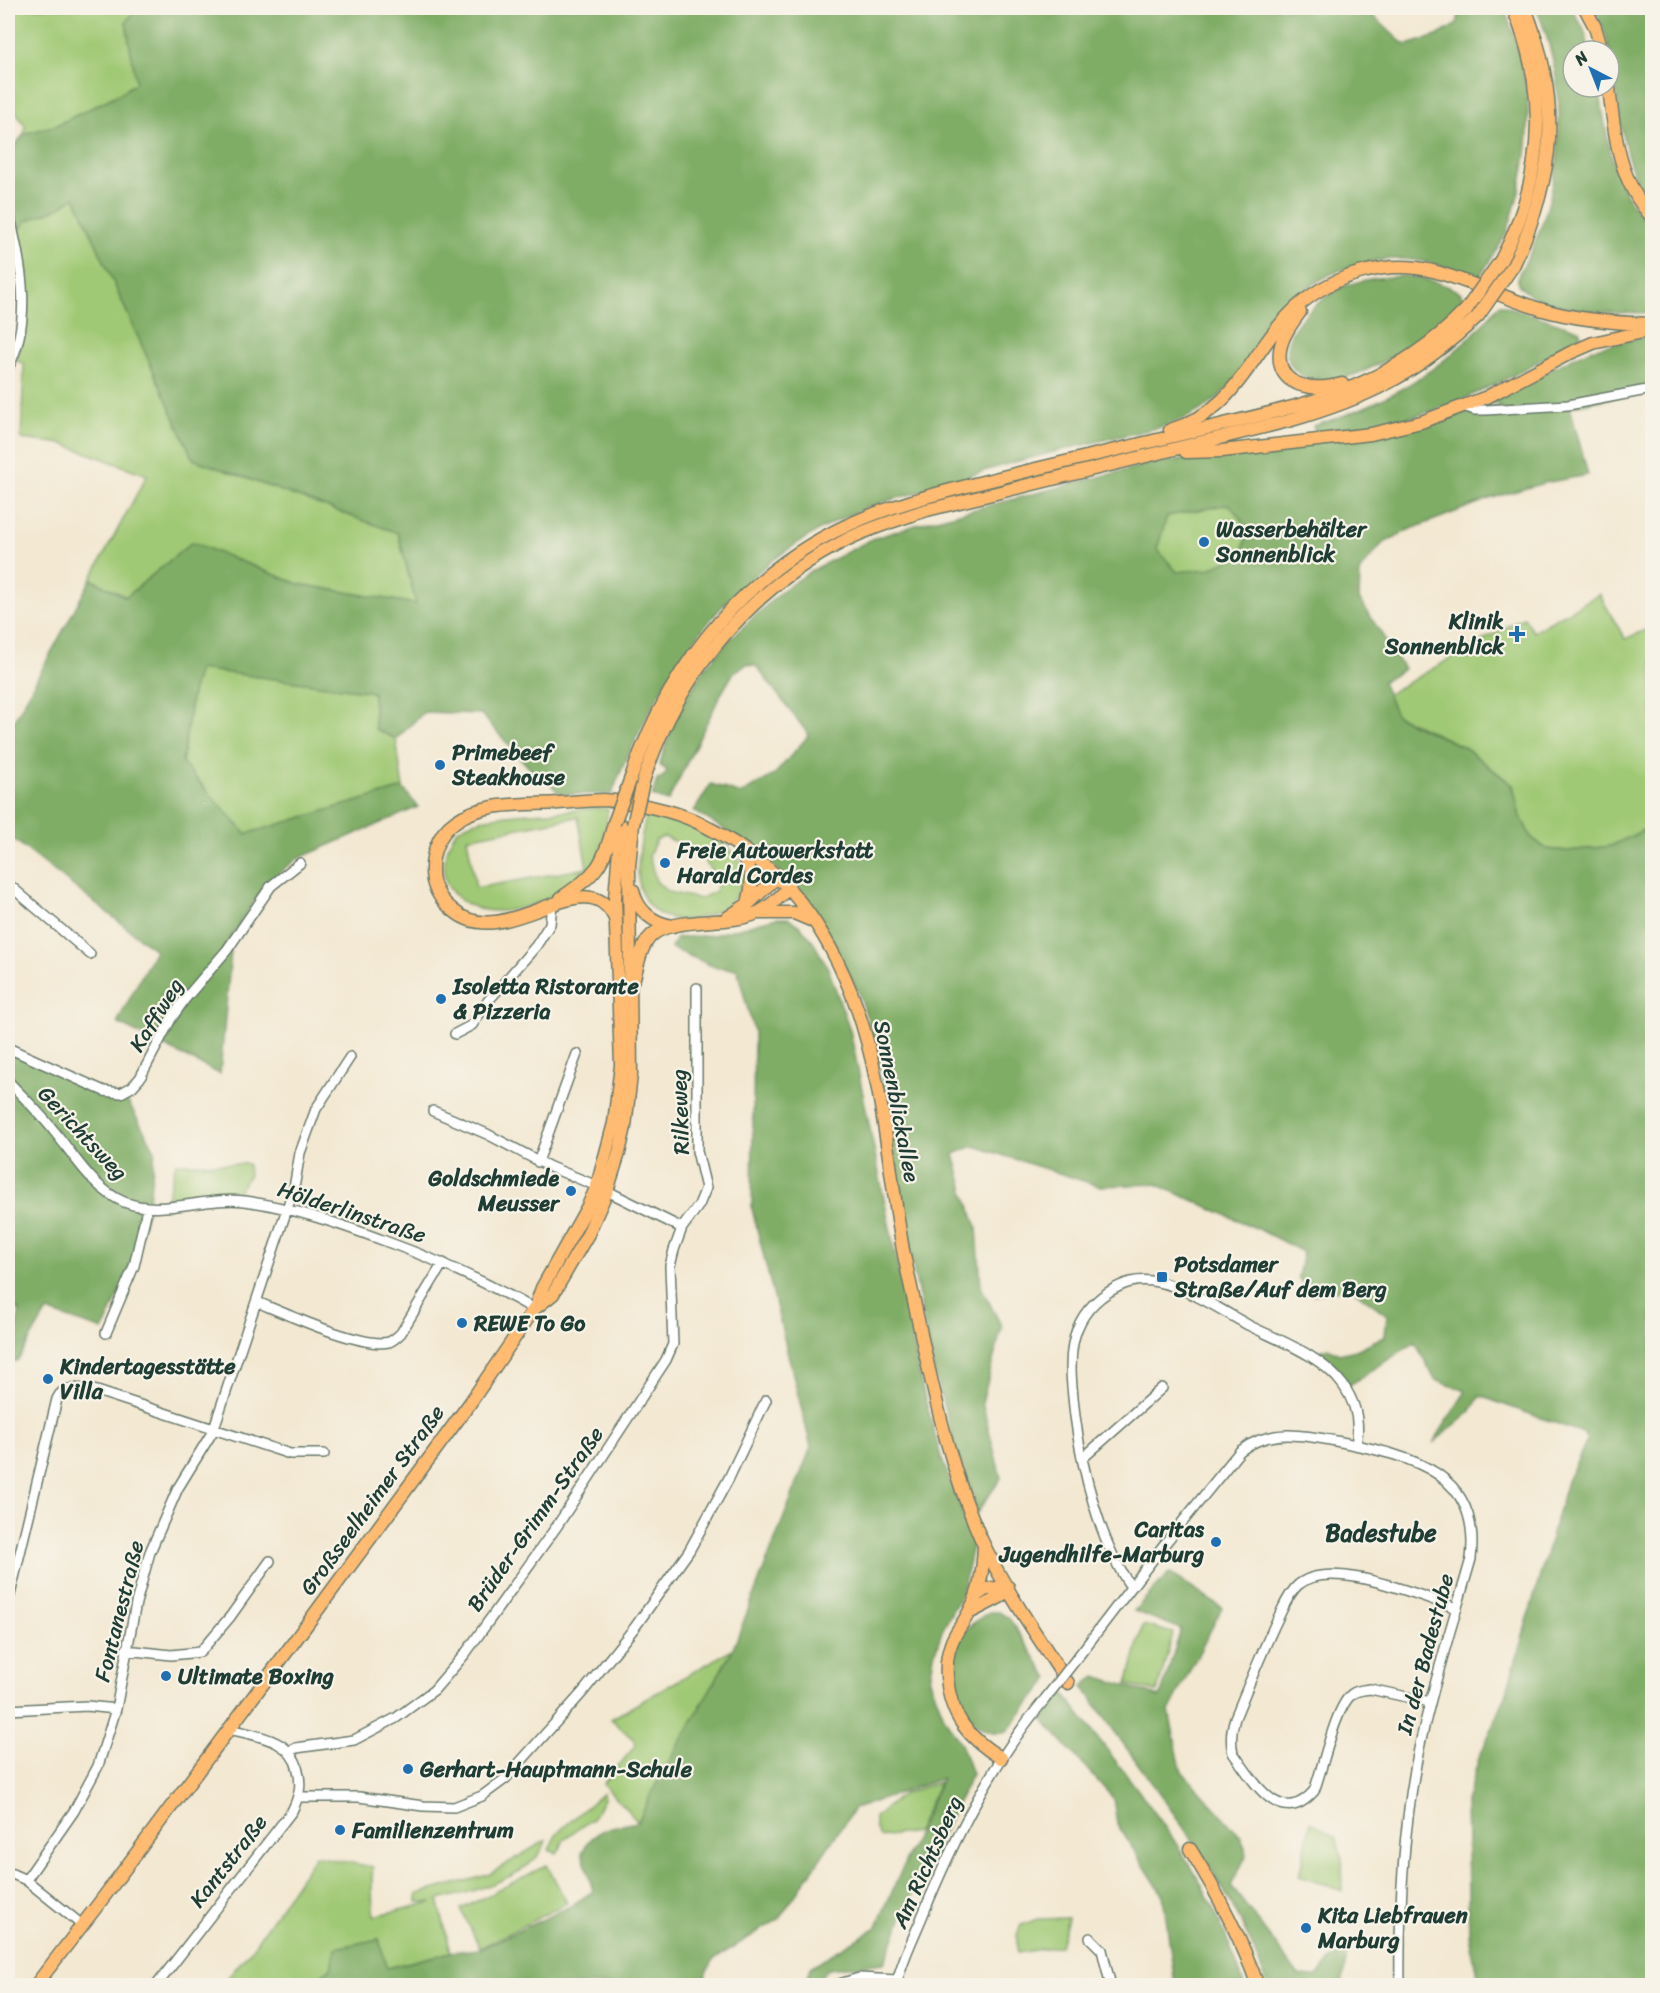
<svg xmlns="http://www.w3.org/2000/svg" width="1660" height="1993" font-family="Sriracha,sans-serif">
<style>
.green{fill:#a0c975;stroke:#608354;stroke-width:1.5;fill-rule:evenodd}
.forest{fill:#80ad66;stroke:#50754d;stroke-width:1.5;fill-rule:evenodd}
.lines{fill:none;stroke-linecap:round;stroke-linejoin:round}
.minor-casing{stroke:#69796b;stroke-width:12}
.major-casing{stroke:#69796b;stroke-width:15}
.minor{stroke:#fff;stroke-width:9}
.major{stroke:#ffbb71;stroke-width:12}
.minor-bridge-casing{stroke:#69796b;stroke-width:12;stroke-linecap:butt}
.major-bridge-casing{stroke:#69796b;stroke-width:15;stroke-linecap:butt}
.minor-bridge{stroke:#fff;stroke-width:9}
.major-bridge{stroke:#ffbb71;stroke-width:12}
.poi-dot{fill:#1f6fb2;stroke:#f7f3e8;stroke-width:2}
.labels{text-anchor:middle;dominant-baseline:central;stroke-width:4.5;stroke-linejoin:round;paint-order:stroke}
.poi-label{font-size:22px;font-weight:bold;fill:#1f3d34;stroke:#f7f3e8;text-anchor:start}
.street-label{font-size:22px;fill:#1f3d34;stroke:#f7f3e8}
.neighbourhood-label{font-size:24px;font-weight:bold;fill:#1f3d34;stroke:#f7f3e8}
</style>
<rect width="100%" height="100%" fill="#f7f3e8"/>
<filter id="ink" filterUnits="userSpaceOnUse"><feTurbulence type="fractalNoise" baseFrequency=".0167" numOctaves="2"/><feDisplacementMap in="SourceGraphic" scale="12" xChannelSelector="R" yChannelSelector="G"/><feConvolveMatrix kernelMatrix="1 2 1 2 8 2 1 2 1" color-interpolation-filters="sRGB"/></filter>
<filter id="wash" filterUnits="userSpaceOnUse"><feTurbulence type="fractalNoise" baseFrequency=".008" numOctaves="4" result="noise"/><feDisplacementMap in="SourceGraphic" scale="24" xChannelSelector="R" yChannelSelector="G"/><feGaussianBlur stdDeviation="1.35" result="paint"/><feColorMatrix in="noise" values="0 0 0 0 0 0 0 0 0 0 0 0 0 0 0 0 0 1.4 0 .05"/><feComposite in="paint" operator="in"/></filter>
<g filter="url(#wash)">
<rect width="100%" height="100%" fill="#f3e8d2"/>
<path class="green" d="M14 8H137L126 22 136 83 120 94 57 125 24 134 25 126 15 110 8 108V22Z
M75 197 193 459 398 533 416 604 298 584 192 542 126 597 91 579 147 475 63 444 21 439 24 363 16 361C34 311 30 280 19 231L26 221 59 208Z
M1229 504C1245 524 1252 529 1241 554L1209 569 1177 572 1156 549 1167 516Z
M1599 594 1625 639 1652 627V826L1611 846 1568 851 1547 849 1531 837 1519 813 1513 785 1464 747 1396 715 1386 695 1524 617 1533 632Z
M199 669 373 692 375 728 396 739 403 788 246 834 182 763 192 693Z
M594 808 608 809C605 827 606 848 593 864 565 899 489 933 453 893 442 881 442 866 447 851 451 838 455 829 468 824 502 810 556 814 594 808ZM578 817 587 868 476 888 467 838Z
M648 812C676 822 724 835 740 861 772 912 619 968 640 848 642 836 643 824 648 812ZM664 837 693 849 701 856 718 880 716 891 700 899 668 892 656 881 649 856 656 840Z
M176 1163 248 1164 249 1175 237 1194 166 1201Z
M1143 1625 1173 1633 1157 1692 1127 1684Z
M733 1649 653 1790 638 1822 603 1784 636 1745 634 1740 611 1719Z
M939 1782 917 1832 880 1837 875 1827V1817L903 1794Z
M603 1793 604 1799 592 1819 564 1839 560 1849 556 1853 549 1850 556 1834Z
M1311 1821 1336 1838 1342 1857 1343 1891 1299 1876Z
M546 1840C537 1876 470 1893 438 1900L451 1952 386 1968 379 1939 336 1948 331 1968 321 1975 294 1983V1985L221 1986 251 1950 315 1856 373 1867C371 1883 372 1900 374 1916L433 1902H417V1894L488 1875Z
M547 1865 567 1903 480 1948 461 1909Z
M1068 1918 1060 1946 1017 1953V1935L1021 1925 1038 1919Z"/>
<path class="forest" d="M137 8H1365L1400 41 1407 45 1437 36 1457 24 1460 8H1504C1528 70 1536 121 1520 187 1516 203 1512 220 1505 235 1497 250 1488 264 1479 278 1463 273 1447 267 1430 263 1376 250 1317 270 1281 313 1258 341 1238 386 1207 406 1193 416 1177 422 1161 427 1102 441 1042 453 984 471 970 475 956 482 941 486 915 494 888 499 863 509 763 550 692 625 645 720 633 745 621 768 612 794H560L539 772 532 771 481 714 424 712 396 739 375 729 373 692 199 669 192 693 182 763 246 834 403 788 418 807 297 859 266 883 224 947 231 951 220 1074 117 1023 155 950 8 835V732L91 579 126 597 192 542 298 584 416 604 398 533 193 459 75 197 59 208 26 221 19 231 8 188V154L24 134 57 125 119 94 136 83 126 22Z
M1536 8H1571L1583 27 1590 51H1573V87H1599C1605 127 1610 168 1631 203 1637 212 1646 220 1652 228V312C1621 315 1537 311 1518 284 1516 273 1525 265 1529 255 1535 244 1539 232 1543 221 1566 152 1565 74 1536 8Z
M1594 8H1652V205C1607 149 1628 70 1594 8Z
M1405 276C1425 278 1444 283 1461 293L1462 299C1438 332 1332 409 1295 370 1267 340 1318 299 1343 287 1363 278 1384 277 1405 276Z
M1500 304 1579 330 1581 335 1572 343 1512 376 1455 403 1413 417 1326 434 1315 430 1313 426C1389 403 1450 367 1500 304Z
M1652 335V389L1570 407 1588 475 1544 483 1489 499 1406 531 1382 544 1360 570 1359 599 1404 669 1382 682 1396 715 1414 725 1464 747 1513 786 1519 813 1531 837 1546 849 1568 851 1611 846 1652 826V1985H1479L1469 1935 1466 1802 1479 1758 1506 1695 1567 1481 1587 1441 1583 1433 1480 1396 1470 1412 1433 1443 1466 1391 1435 1380 1415 1342 1348 1386 1312 1353 1328 1348 1339 1354 1356 1350 1385 1336 1387 1315 1351 1288 1312 1295 1298 1277 1303 1252 1258 1229 1156 1184 1099 1186 974 1146 954 1154 965 1194 977 1227 981 1287 1002 1327 982 1402 1001 1478 977 1513 956 1449 935 1375 914 1272 876 1045 859 993 822 922 805 897 756 849 694 811 711 784 741 794 774 775 809 735 756 666 747 664 734 672 721 694 668 801 652 796 657 780 664 776 667 770 659 765 674 722 687 696 705 668 729 640 783 590 813 570 872 539 925 522 1149 464 1252 451 1469 410 1503 407 1493 403 1491 399 1591 349ZM1229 504C1245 524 1252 529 1241 554L1209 569 1177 572 1157 549 1167 516Z
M776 918H789L801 927 812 940 828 968 850 1030 922 1387 941 1457 973 1541 962 1593 943 1628 934 1655 930 1680 945 1719 961 1744 972 1774 913 1893 884 1963 828 1969 814 1985H805L810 1967 876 1928 942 1778 854 1809 779 1919 714 1959 701 1985 294 1986V1984L321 1975 331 1968 336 1948 379 1939 387 1968 451 1952 480 1949 569 1907 593 1891 582 1852C596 1826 612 1827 638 1822L653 1790 733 1649 811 1447 752 1209 754 1032 737 969 717 968 671 948 676 938 713 935Z
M8 1050 104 1094 125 1097 155 1150 148 1208 132 1265 103 1330 47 1311 18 1360 8 1363V1346H9L13 1332H15L20 1310 8 1307Z
M1169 1573 1222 1608 1169 1711 1181 1770 1241 1837 1247 1854 1231 1886 1299 1976 1317 1977 1330 1960 1348 1948 1342 1985H1267C1233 1877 1145 1780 1083 1686L1096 1676 1160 1697 1181 1629 1134 1611Z
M989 1612H999L1009 1618 1049 1679 1007 1731C965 1743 941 1671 959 1640 966 1627 977 1620 989 1612Z
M1063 1692C1105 1749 1153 1805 1190 1865 1213 1902 1230 1944 1244 1985H1175L1163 1895 1117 1824 1113 1798 1043 1720Z"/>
</g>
<g filter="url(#ink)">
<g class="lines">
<g class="minor-casing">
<path id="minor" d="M8 11 9 8
M8 209C20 261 34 317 8 368
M1466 407 1475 410H1486L1568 405 1652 389
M8 884 90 954
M455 1034 472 1025 488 1001 536 946 550 924 552 904
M8 1048 104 1091 121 1093 132 1087 140 1078 171 1019 185 999 227 950 271 886 300 863
M8 1081C23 1097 40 1113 54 1131 74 1155 94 1190 124 1202 163 1217 204 1196 245 1201 294 1208 340 1224 385 1241 437 1260 486 1282 534 1309
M433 1111 487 1134 550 1167 597 1186 682 1228
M538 1162 577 1054
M257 1302C284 1313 363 1349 389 1342 394 1340 397 1337 401 1333L443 1263
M106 1333 134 1266 147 1209
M1083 1458 1162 1388
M1131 1587C1100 1543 1082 1470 1075 1416 1070 1369 1062 1323 1107 1293 1124 1282 1138 1278 1158 1282 1186 1287 1223 1311 1248 1325 1280 1341 1321 1355 1343 1385 1356 1403 1360 1424 1356 1445
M8 1603 57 1399C64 1383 83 1389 97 1391L290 1454H324
M126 1650 171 1655 200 1652 230 1617 270 1561
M1077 1658 1163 1546 1240 1451C1272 1426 1309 1436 1346 1443 1413 1457 1481 1473 1471 1559 1453 1622 1433 1684 1419 1749 1403 1826 1399 1906 1400 1986
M1430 1702 1370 1689C1363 1690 1357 1690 1352 1694 1335 1707 1323 1768 1314 1791 1280 1830 1253 1780 1233 1753 1230 1740 1231 1730 1235 1718 1249 1684 1263 1649 1279 1616 1284 1606 1289 1593 1298 1585 1330 1557 1420 1596 1457 1608
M8 1710 87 1706 116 1709
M290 1751 296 1748 354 1740 396 1718 434 1690 465 1654 557 1526 666 1360 673 1344 670 1266 674 1250 682 1228 699 1205 706 1188 697 1151V988
M299 1797H359L423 1806 454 1807 482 1796 505 1779 582 1693 635 1627 689 1551 729 1478 766 1400
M8 1872 26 1880 82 1925
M26 1880 74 1811 98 1766 116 1709 136 1603 150 1552 178 1488 213 1431 294 1188 300 1153 316 1109 350 1057
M1090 1938 1102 1950 1111 1986
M156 1986 292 1811C299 1797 302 1786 298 1770 291 1738 255 1736 229 1729
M833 1986 859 1978 897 1980
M896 1986C901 1962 913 1939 922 1917 954 1839 991 1764 1045 1699"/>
</g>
<g class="major-casing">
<path id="major" d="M1585 8 1595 27 1602 51
M1609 87C1614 133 1619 182 1652 217
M1501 260C1544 178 1549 94 1513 8
M1513 266C1556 175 1562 102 1525 8
M1300 312C1292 323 1282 336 1280 350 1275 389 1315 391 1342 384
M1170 430C1241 409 1249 350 1298 306 1333 275 1387 259 1433 271 1470 281 1504 298 1540 309 1577 320 1614 323 1652 324
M1186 452 1222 451 1371 434 1421 422 1487 397 1570 353 1593 343 1652 330
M632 775C671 661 751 564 864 518 914 498 967 486 1019 473 1086 457 1153 441 1220 425 1317 402 1394 385 1466 310
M643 782C676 677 747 590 846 540 872 527 900 519 927 510L1288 421C1368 398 1417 374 1478 316
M739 849C751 869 755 879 748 903
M633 890C637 910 652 923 673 926
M561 898C597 873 603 867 614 823
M759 913H794L813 921
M727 918 748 904 778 876
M616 921C589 854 506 955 454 911 445 904 436 893 433 881 429 858 437 834 456 821 484 801 527 805 559 803 574 802 589 800 604 800 632 802 674 810 699 823 776 861 819 913 851 992 883 1073 888 1166 903 1250 909 1280 916 1309 922 1339 937 1407 953 1477 982 1541 1005 1590 1038 1637 1068 1683
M634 978C638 964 641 945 652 935 674 916 729 926 757 913 769 908 780 897 789 887
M535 1308 542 1288 588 1206 597 1186 614 1123 621 1065 615 898 621 825
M984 1545C983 1568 981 1591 969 1612 963 1624 955 1632 951 1644 947 1655 946 1665 947 1677 950 1716 968 1738 1001 1758
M977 1595 986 1589 1008 1587
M969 1613 1000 1597 1008 1587
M1190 1849C1217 1892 1241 1938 1258 1986
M35 1986 97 1906 274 1669 470 1403 534 1309 553 1294 588 1234 607 1191 619 1153 625 1127 631 1075 629 866 633 825"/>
</g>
<use href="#minor" class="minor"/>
<use href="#major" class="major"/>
<g class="minor-bridge-casing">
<path id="minor-bridge" d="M1045 1699 1077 1658"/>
</g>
<g class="major-bridge-casing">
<path id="major-bridge" d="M1466 310 1501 260
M1478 316 1513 266
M614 823 632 775
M633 825 643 782"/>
</g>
<use href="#minor-bridge" class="minor-bridge"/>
<use href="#major-bridge" class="major-bridge"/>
</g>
</g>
<g class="poi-dot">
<circle cx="1204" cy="542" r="6"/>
<path d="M1514 625h6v6h6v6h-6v6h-6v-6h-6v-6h6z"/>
<circle cx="440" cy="765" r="6"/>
<circle cx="665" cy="863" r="6"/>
<circle cx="441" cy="999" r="6"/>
<circle cx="571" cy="1191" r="6"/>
<rect x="1156" y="1271" width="12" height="12" rx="3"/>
<circle cx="462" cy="1323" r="6"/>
<circle cx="48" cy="1379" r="6"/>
<circle cx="1216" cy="1542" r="6"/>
<circle cx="166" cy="1676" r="6"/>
<circle cx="408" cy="1769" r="6"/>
<circle cx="340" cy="1830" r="6"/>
<circle cx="1306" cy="1928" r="6"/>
</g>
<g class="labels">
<g class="poi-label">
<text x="1216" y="529">Wasserbehälter<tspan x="1216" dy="25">Sonnenblick</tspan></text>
<text x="1504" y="621" text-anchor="end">Klinik<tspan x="1504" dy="25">Sonnenblick</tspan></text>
<text x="452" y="752">Primebeef<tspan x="452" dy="25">Steakhouse</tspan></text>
<text x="677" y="850">Freie Autowerkstatt<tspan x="677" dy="25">Harald Cordes</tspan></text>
<text x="453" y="986">Isoletta Ristorante<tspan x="453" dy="25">&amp; Pizzeria</tspan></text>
<text x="559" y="1178" text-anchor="end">Goldschmiede<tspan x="559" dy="25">Meusser</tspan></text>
<text x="1174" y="1264">Potsdamer<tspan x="1174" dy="25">Straße/Auf dem Berg</tspan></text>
<text x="474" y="1323">REWE To Go</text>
<text x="60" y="1366">Kindertagesstätte<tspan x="60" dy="25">Villa</tspan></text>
<text x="1204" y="1529" text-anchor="end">Caritas<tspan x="1204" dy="25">Jugendhilfe-Marburg</tspan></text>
<text x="178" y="1676">Ultimate Boxing</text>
<text x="420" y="1769">Gerhart-Hauptmann-Schule</text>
<text x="352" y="1830">Familienzentrum</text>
<text x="1318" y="1915">Kita Liebfrauen<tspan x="1318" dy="25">Marburg</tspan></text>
</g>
<g class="street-label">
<text transform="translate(156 1015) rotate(-58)">Kaffweg</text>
<text transform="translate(897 1101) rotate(79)">Sonnenblickallee</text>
<text transform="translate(680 1112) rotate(-92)">Rilkeweg</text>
<text transform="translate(83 1133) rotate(47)">Gerichtsweg</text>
<text transform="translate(352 1212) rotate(18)">Hölderlinstraße</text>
<text transform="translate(372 1500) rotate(-54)">Großseelheimer Straße</text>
<text transform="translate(535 1519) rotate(-55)">Brüder-Grimm-Straße</text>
<text transform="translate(119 1611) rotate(-76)">Fontanestraße</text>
<text transform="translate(1425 1654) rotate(-75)">In der Badestube</text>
<text transform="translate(228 1861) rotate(-52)">Kantstraße</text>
<text transform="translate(927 1862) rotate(-66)">Am Richtsberg</text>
</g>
<g class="neighbourhood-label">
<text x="1381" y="1533">Badestube</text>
</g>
</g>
<rect width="1660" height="1993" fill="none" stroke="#f7f3e8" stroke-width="30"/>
<g transform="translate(1591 69) rotate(318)"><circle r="28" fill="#f7f3e8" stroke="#a1aaa0" stroke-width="1.5"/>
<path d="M0-4.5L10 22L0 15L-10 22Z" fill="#1f6fb2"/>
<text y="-9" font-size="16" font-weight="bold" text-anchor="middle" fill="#1f3d34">N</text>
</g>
</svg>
